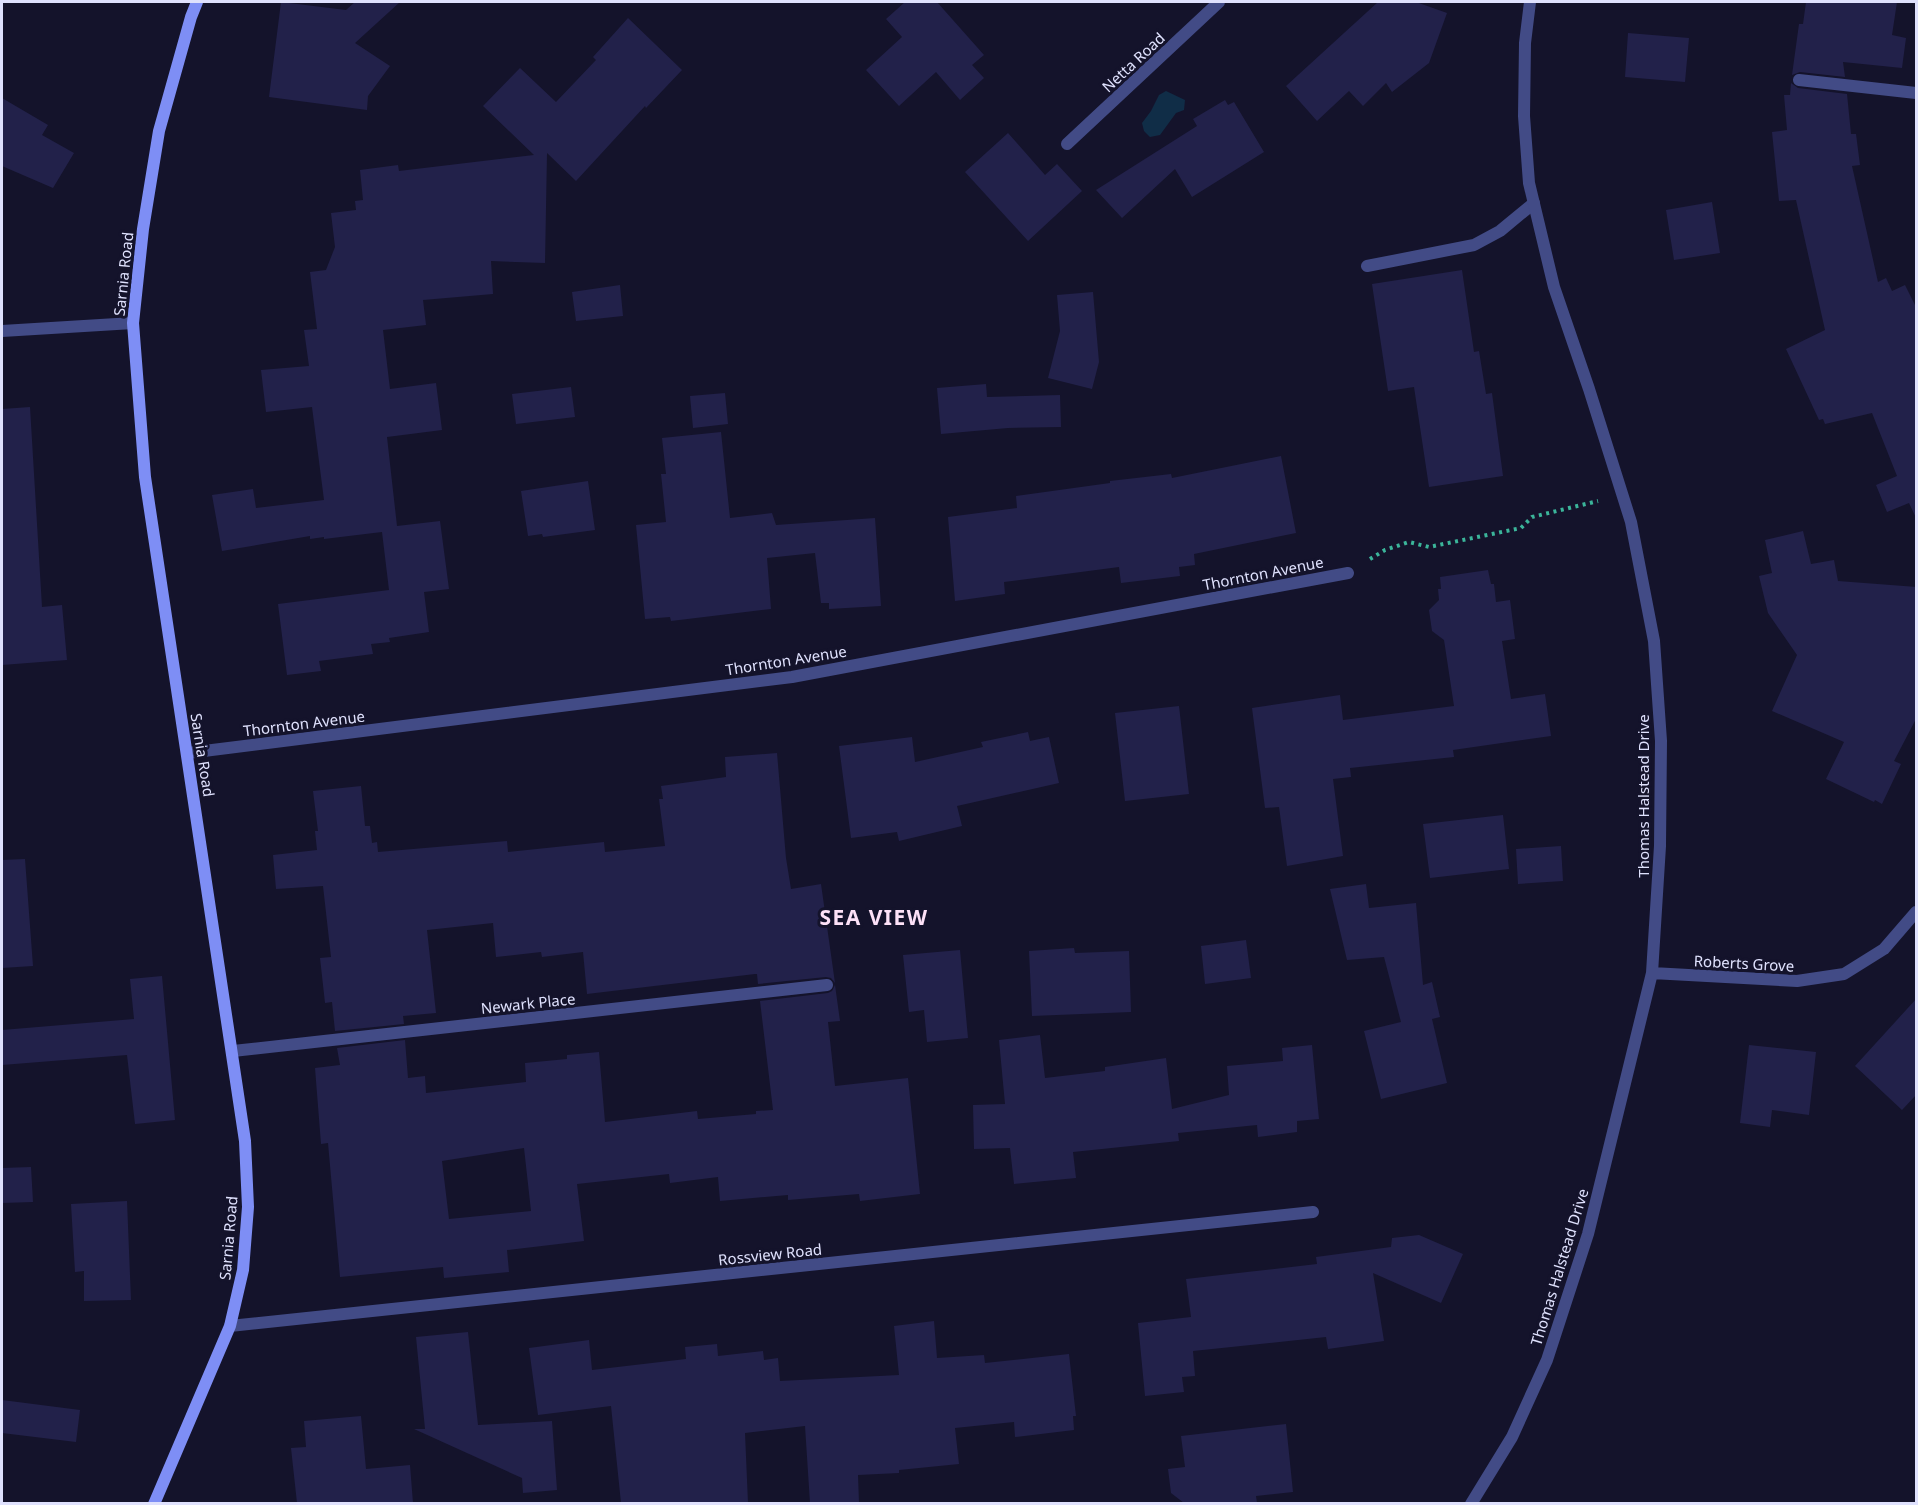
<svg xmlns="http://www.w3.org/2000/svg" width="1918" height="1505" font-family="'Noto Sans',sans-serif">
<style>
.water{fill:#102d47}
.building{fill:#22214a;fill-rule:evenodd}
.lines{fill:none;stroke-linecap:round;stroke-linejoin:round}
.path{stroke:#3bb59a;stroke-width:4;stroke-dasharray:3 4.5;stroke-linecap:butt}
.service{stroke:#424b86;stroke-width:12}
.minor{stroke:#424b86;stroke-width:12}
.secondary{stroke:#7e8ef5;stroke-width:12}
.labels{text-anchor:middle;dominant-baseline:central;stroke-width:6;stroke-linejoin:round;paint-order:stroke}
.street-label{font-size:15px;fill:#dfe1fd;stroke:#14132b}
.district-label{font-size:21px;font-weight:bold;letter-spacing:1.5px;fill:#fde1f7;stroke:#14132b}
</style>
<rect width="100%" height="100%" fill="#14132b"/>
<path class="water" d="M1166 91 1185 100 1184 110 1176 113 1160 135 1150 137 1144 131 1142 123 1151 111 1159 95Z"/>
<path class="building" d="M281 2 346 10 355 2H400L355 43 390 66 368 96 367 110 269 97Z
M905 2H937L984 55 972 65 984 78 960 100 936 72 899 106 866 70 902 37 886 19Z
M1378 2H1416L1447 13 1429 63 1392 92 1386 83 1363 106 1349 91 1317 121 1286 86Z
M1806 2H1897L1892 35 1906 38 1902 68 1843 62 1845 77 1800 72 1792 75 1799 24H1803Z
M628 18 682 70 646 108 645 106 576 181 547 153 545 263 491 261 493 294 423 300 426 325 383 330 390 389 436 383 442 430 387 437 397 526 440 521 449 589 424 592 429 632 389 638 390 642 371 644 373 654 319 661 321 671 287 675 278 604 389 590 382 532 324 539V537L310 539V536L222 551 212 495 253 489 256 508 324 500 312 407 266 412 261 370 309 366 304 330 317 329 310 272 326 270 335 247 331 213 356 210 355 201 363 200 360 170 398 165 399 171 534 155 483 106 520 68 556 102 596 60 593 57Z
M1628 33 1689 38 1685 82 1625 77Z
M1791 83 1798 88 1847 94 1851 134H1856L1860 165 1852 166 1878 282 1886 278 1892 291 1905 285 1917 309V520L1909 503 1887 512 1876 485 1897 476 1872 413 1825 424 1823 419 1819 420 1786 349 1825 330 1796 200 1779 201 1772 132 1787 130 1784 95H1790Z
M2 98 48 125 42 135 74 153 53 188 2 166Z
M1225 100 1228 105 1234 102 1264 152 1192 197 1175 169 1122 218 1096 190 1197 126 1193 119Z
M1008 133 1045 175 1057 164 1082 191 1028 241 965 172Z
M1712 202 1720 253 1674 260 1666 210Z
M1462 270 1474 352 1479 351 1486 394 1492 393 1503 476 1429 487 1414 387 1388 391 1372 284Z
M620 285 623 316 576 321 572 292Z
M1093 292 1099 362 1092 389 1048 378 1060 331 1057 295Z
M986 384 987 397 1060 395 1061 427 1008 428 941 434 937 388Z
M571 387 575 417 516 424 512 394Z
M725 393 728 424 693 428 690 396Z
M30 407 42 607 62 605 67 660 2 665V409Z
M721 432 730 518 772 513 776 525 875 518 881 606 829 609V603H821L815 553 767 558 771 609 671 621 670 617 645 619 636 525 666 522 661 474H666L662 438Z
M1281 456 1296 533 1194 554 1195 565 1179 567 1180 576 1121 583 1119 567 1004 582 1005 594 955 601 948 517 1017 508 1016 496 1110 483V481L1171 474 1172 478Z
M588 481 595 530 543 537 542 534 528 536 521 491Z
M1803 531 1811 564 1834 560 1838 581 1917 587V717L1894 761 1901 764 1882 804 1875 800 1874 802 1826 779 1844 742 1772 711 1797 655 1768 613 1759 576 1772 573 1765 540Z
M1488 570 1491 584H1494L1496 602 1510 600 1515 639 1502 641 1511 699 1545 694 1551 736 1453 750 1454 757 1350 768 1351 777 1333 779 1343 856 1287 866 1279 807 1265 808 1252 708 1340 695 1343 720 1454 706 1444 640 1432 631 1429 610 1439 600 1438 589H1441L1440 577Z
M1179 706 1189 794 1125 801 1115 713Z
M1028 732 1030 741 1049 737 1059 783 957 806 962 826 899 841 897 832 851 838 839 746 912 737 915 762 983 747 981 742Z
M777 753 786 858 791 889 821 884 835 983 831 978 826 977 758 984 757 974H755L587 994 583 952 542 957 541 952 496 957 493 923 427 930 436 1013 403 1016 404 1024 335 1031 332 1002 325 1003 320 958 331 957 323 886 276 889 273 855 317 850 315 831H318L313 791 361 786 365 826H370L372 843 377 842 378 852 507 841 508 852 604 842 605 852 665 846 659 799H663L661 786 726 777 725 757Z
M1503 815 1509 869 1430 878 1423 824Z
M1561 846 1563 881 1518 884 1516 849Z
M25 859 33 966 2 968V860Z
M1366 884 1369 908 1416 903 1423 985 1432 982 1440 1017 1432 1019 1447 1083 1381 1099 1364 1031 1401 1022 1384 957 1347 960 1330 889Z
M1246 940 1251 978 1205 984 1201 946Z
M1074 948 1075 953 1129 951 1131 1012 1032 1016 1029 951Z
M960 950 968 1038 927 1042 924 1010 909 1012 903 955Z
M162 976 175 1120 135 1124 127 1055 2 1065V1030L134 1019 130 979Z
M835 985 840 1021 828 1022 835 1086 908 1078 920 1194 860 1201 859 1194 788 1200V1195L720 1201 718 1177 670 1183 669 1174 577 1184 584 1241 507 1250 509 1272 444 1278 443 1267 340 1277 328 1143 321 1144 315 1068 340 1065 337 1048 405 1040 408 1078 425 1076 426 1093 526 1082 525 1063 567 1059V1055L599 1052 605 1122 697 1111 698 1119 756 1114V1111L773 1110 760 1001 828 993 832 991ZM524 1148 531 1211 449 1219 442 1161Z
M1917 998V1094L1902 1110 1855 1066Z
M1040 1035 1045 1078 1105 1071V1067L1166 1058 1172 1109 1229 1095 1227 1066 1283 1061 1282 1048 1312 1045 1319 1119 1297 1121V1132L1258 1137 1257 1125 1178 1133 1179 1141 1073 1152 1076 1178 1014 1184 1010 1148 974 1149 973 1105 1005 1104 999 1040Z
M1749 1045 1816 1052 1809 1115 1772 1110 1770 1127 1740 1123Z
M31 1167 33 1202 2 1203V1168Z
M127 1201 131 1300 84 1301V1271L75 1272 71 1204Z
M1419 1235 1463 1254 1441 1303 1373 1273 1384 1341 1328 1349 1326 1337 1193 1351 1195 1376 1182 1377 1184 1392 1145 1396 1138 1323 1191 1317 1186 1279 1317 1264 1316 1257 1391 1247 1392 1238Z
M934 1321 937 1358 984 1355 985 1363 1069 1354 1076 1416H1073L1074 1430 1015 1437 1014 1422 955 1428 959 1464 899 1470V1473L858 1475 859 1503H810L805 1426 745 1433 748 1503H621L611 1406 538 1415 529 1348 589 1340 592 1370 686 1359 685 1347 717 1344 718 1356 763 1351 764 1360 778 1358 780 1381 899 1375 894 1326Z
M468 1332 478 1425 552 1421 557 1490 523 1493 522 1478 414 1429H425L416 1337Z
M2 1400 80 1410 76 1442 2 1433Z
M361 1416 366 1469 410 1465 413 1503H297L291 1448 306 1447 304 1421Z
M1286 1424 1293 1492 1256 1496 1257 1503H1184L1171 1493 1168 1469 1185 1467 1181 1436Z"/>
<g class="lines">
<path class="path" d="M1370 559 1385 550 1409 542 1429 547 1521 528 1532 517 1598 501"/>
<path class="service" d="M1799 80 1916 93
M1367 266 1474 245 1500 231 1534 203"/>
<path class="minor" d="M1067 144 1219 2
M2 331 133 323
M188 753 792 677 1348 573
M1652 973 1797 981 1844 974 1884 949 1916 912
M233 1051 827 985
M230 1326 1313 1212
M1471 1504 1512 1437 1547 1360 1588 1234 1652 973 1660 846 1661 741 1654 641 1631 522 1589 389 1554 287 1529 183 1524 116 1525 43 1530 2"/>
<path class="secondary" d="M154 1504 230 1326 243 1270 248 1207 245 1141 145 477 133 323 143 229 159 131 191 17 197 2"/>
</g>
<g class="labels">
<g class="street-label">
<text transform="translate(1133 62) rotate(-43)">Netta Road</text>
<text transform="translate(123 274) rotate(-84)">Sarnia Road</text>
<text transform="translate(1263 573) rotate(-11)">Thornton Avenue</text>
<text transform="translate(786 660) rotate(-9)">Thornton Avenue</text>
<text transform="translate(304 723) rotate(-7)">Thornton Avenue</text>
<text transform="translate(203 755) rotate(81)">Sarnia Road</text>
<text transform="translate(1643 796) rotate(-90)">Thomas Halstead Drive</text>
<text transform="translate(1744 963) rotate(3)">Roberts Grove</text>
<text transform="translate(528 1003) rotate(-6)">Newark Place</text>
<text transform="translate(228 1238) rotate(-85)">Sarnia Road</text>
<text transform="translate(770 1254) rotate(-6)">Rossview Road</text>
<text transform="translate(1559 1267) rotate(-73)">Thomas Halstead Drive</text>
</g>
<g class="district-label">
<text x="874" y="917">SEA VIEW</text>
</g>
</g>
<rect width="1918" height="1505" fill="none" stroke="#dfe1fd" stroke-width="6"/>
</svg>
